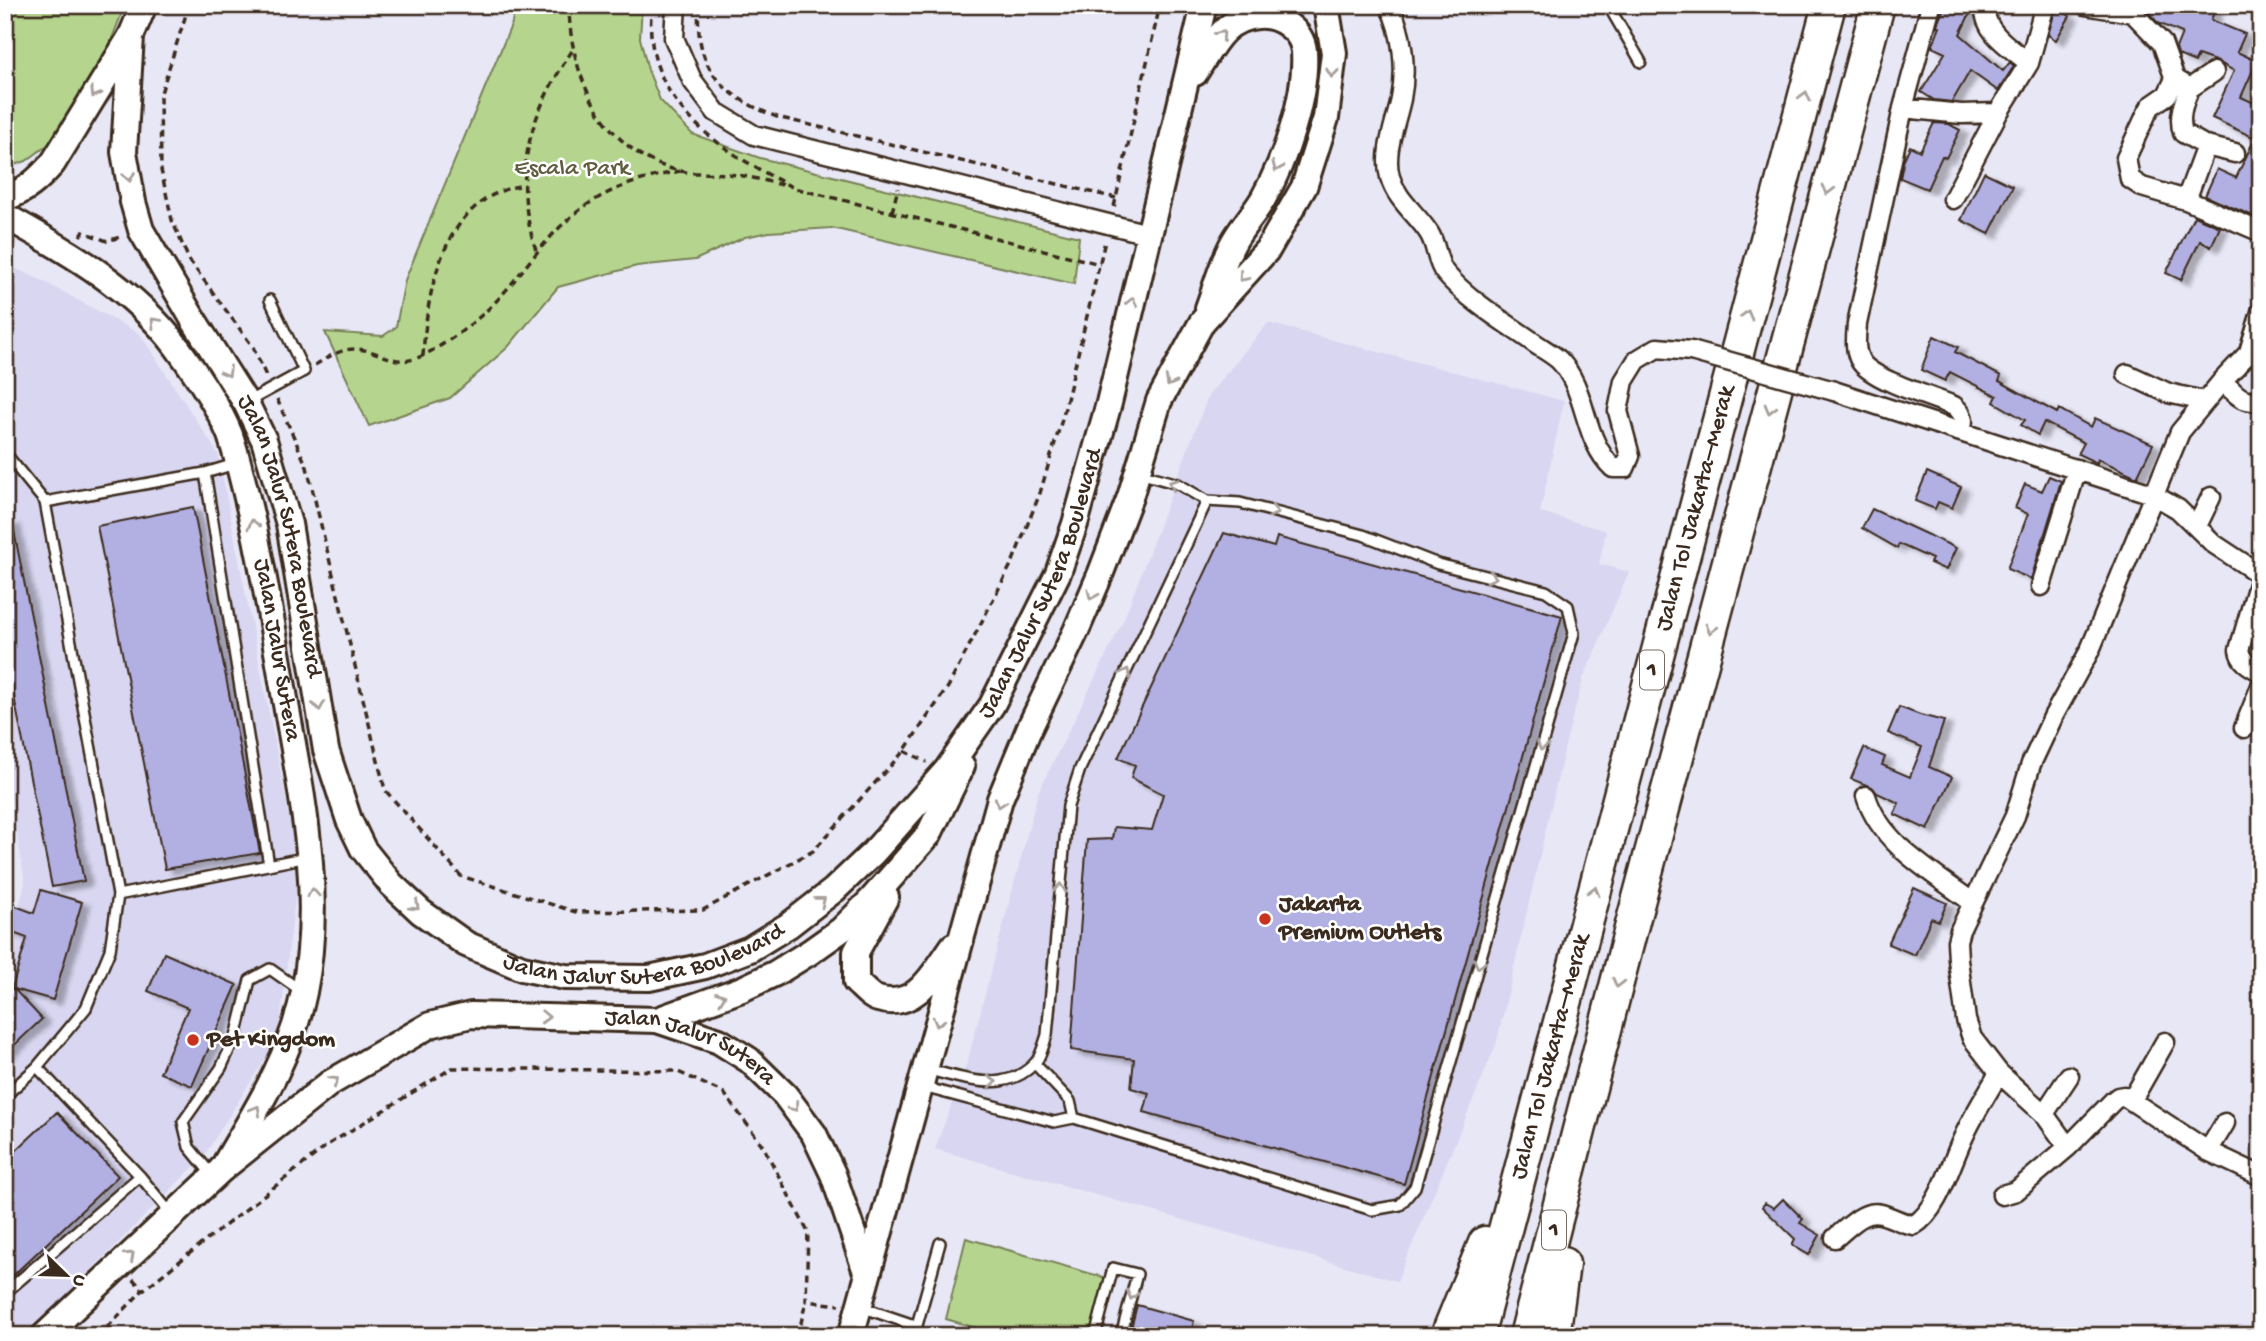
<svg xmlns="http://www.w3.org/2000/svg" width="2266" height="1341" font-family="'Gochi Hand',sans-serif">
<style>
.built{fill:#d8d6f0}
.green{fill:#b5d58f;stroke:#788056;stroke-width:2}
.building{fill:#b2b0e2;stroke:#3b2a1e;stroke-width:2;filter:url(#shadow)}
.lines{fill:none;stroke-linecap:round;stroke-linejoin:round}
.service-casing{stroke:#3b2a1e;stroke-width:14}
.minor-casing{stroke:#3b2a1e;stroke-width:23}
.secondary-casing{stroke:#3b2a1e;stroke-width:30}
.motorway-casing{stroke:#3b2a1e;stroke-width:37}
.path{stroke:#3b2a1e;stroke-width:3.5;stroke-dasharray:7 5;stroke-linecap:butt}
.service{stroke:#fff;stroke-width:9}
.minor{stroke:#fff;stroke-width:18}
.secondary{stroke:#fff;stroke-width:24}
.motorway{stroke:#fff;stroke-width:32}
.minor-bridge-casing{stroke:#3b2a1e;stroke-width:23;stroke-linecap:butt}
.minor-bridge{stroke:#fff;stroke-width:18}
.oneway{stroke:#a79f9a}
.poi-dot{fill:#c8321e;stroke:#fff;stroke-width:2.5}
.labels{text-anchor:middle;dominant-baseline:central;stroke-width:5;stroke-linejoin:round;paint-order:stroke}
.shield{fill:#fff;stroke:#766a62;stroke-width:2}
.shield-label{font-size:23px;font-weight:bold;fill:#3b2a1e}
.park-label{font-size:24px;fill:#605d40;stroke:#fff}
.street-label{font-size:24px;fill:#3b2a1e;stroke:#fff}
.poi-label{font-size:24px;font-weight:bold;fill:#3b2a1e;stroke:#fff;text-anchor:start}
</style>
<defs>
<filter id="shadow"><feDropShadow dx="8" dy="4.5" stdDeviation="2" flood-color="#0004"/></filter>
</defs>
<rect width="100%" height="100%" fill="#e8e7f6"/>
<filter id="ink" filterUnits="userSpaceOnUse"><feTurbulence type="fractalNoise" baseFrequency=".0143" numOctaves="2"/><feDisplacementMap in="SourceGraphic" scale="14" xChannelSelector="R" yChannelSelector="G"/><feConvolveMatrix kernelMatrix="1 2 1 2 8 2 1 2 1" color-interpolation-filters="sRGB"/></filter>
<g filter="url(#ink)">
<path class="built" d="M5 264 41 280 140 334 218 454 299 865 278 1038 204 1156 26 1336H5V964L25 883 5 762Z
M1268 323 1564 401 1540 512 1606 531 1599 564 1629 572 1583 679 1566 742 1496 1045 1397 1281 935 1149 967 1063 1038 793 1124 619 1208 396Z"/>
<path class="green" d="M5 5H125L109 46 53 141 26 161 5 168Z
M515 5H642L640 38 648 70 660 100 692 134 760 158 1079 237 1074 284 832 228 769 232 745 237 695 260 637 266 558 287 508 347 450 398 369 426 325 332 383 336 396 327 405 280 512 23Z
M966 1238 1106 1278 1091 1336H982L983 1330 946 1319Z"/>
<path class="building" d="M1945 5H1974L1960 34 2003 71 2010 62 2014 66 1998 91 1970 71 1952 102 1934 100 1921 92 1945 53 1932 47 1940 27 1937 26Z
M2148 5H2203L2215 10 2211 20 2245 34 2237 52 2257 61 2241 97 2261 106V200L2253 216 2205 196 2217 169 2236 178 2255 138 2212 118 2234 71 2218 62 2198 55 2195 62 2178 55 2176 48 2182 33 2158 23 2147 11Z
M2056 8 2070 16 2056 40 2048 35Z
M1934 123 1949 124 1960 130 1946 158 1942 156 1927 189 1900 178 1904 159 1910 146 1920 151Z
M1984 172 2013 186 1989 234 1961 220Z
M2194 216 2220 227 2211 247 2200 241 2181 280 2166 273Z
M1934 336 1958 347 1955 352 2001 376 1999 381 2057 413 2059 409 2091 427 2095 418 2153 444 2137 477 2098 459 2097 463 2078 454 2084 443 2044 422 2038 435 2021 425 2025 420 1994 402 1997 396 1950 372 1945 381 1921 370Z
M1927 472 1961 487 1952 508 1938 502 1935 509 1915 501Z
M2049 476 2061 481 2031 579 2007 569 2028 514 2015 508 2025 484 2042 491Z
M193 507 260 853 165 869 97 526Z
M1872 509 1956 548 1946 570 1930 563 1932 559 1899 544 1897 548 1862 528Z
M12 521 84 881 52 887 5 652V522Z
M1224 533 1274 547 1277 537 1562 616 1404 1184 1144 1112 1149 1093 1131 1088 1134 1059 1071 1050 1087 840 1112 839 1114 827 1152 830 1163 794 1131 778 1135 765 1118 758Z
M1899 707 1920 715 1944 721 1929 767 1952 777 1928 830 1894 814 1899 803 1877 793 1872 787 1851 779 1864 748 1885 757 1882 765 1910 777 1922 747 1888 733Z
M1914 888 1947 903 1939 921 1931 918 1915 955 1888 944Z
M41 890 82 902 53 1000 14 989 42 1019 5 1054V1003L8 1001 27 938 5 930V902L34 913Z
M164 953 237 985 192 1086 160 1073 188 1008 148 991Z
M57 1112 118 1176 5 1283V1161Z
M1783 1199 1803 1219 1800 1223 1820 1235 1809 1255 1792 1245 1795 1239 1762 1207 1765 1203 1774 1208Z
M1137 1305 1194 1321 1190 1336H1129Z"/>
<g class="lines">
<g class="service-casing">
<path id="service" d="M1608 5 1641 62
M247 402 304 371 270 300
M5 453 45 502 118 895 110 950 86 1008 37 1067 5 1096
M205 473 269 865
M45 502 205 473 235 464
M118 895 308 857
M1035 1064 1070 1101 1074 1118 1372 1210 1400 1205 1415 1187 1574 633 1568 606 1546 591 1438 564 1363 535 1240 503 1207 501 1178 484 1139 473
M37 1067 140 1176 172 1215
M926 1069C962 1078 1004 1095 1034 1064 1041 1058 1044 1043 1047 1035L1068 806 1080 769 1207 501
M923 1087 1054 1122 1074 1118
M212 1175 189 1147 183 1122 221 1068 237 1033 250 980 270 969 300 990
M5 1293 140 1176
M861 1307 917 1326
M914 1336 940 1243
M1095 1336 1113 1268 1137 1274 1121 1336"/>
</g>
<g class="minor-casing">
<path id="minor" d="M676 5 674 38 692 80 716 112 754 135 1148 234
M1389 5C1403 33 1407 69 1401 99 1396 123 1383 152 1390 177 1397 201 1417 214 1429 233 1437 245 1436 262 1445 273 1468 300 1503 321 1533 342 1541 348 1551 353 1559 360 1588 390 1582 439 1613 468H1625L1630 456 1618 411 1624 381 1637 360 1657 348 1691 351
M1931 5 1903 108 1857 324C1856 337 1854 351 1861 362 1873 380 1932 397 1954 406 1963 414 1965 419 1961 431
M1985 5C1982 32 2011 48 2029 63
M2085 5 2133 13
M2137 5 2133 13 2162 43 2175 79 2190 88C2183 103 2178 117 2183 133L2206 146
M2175 79 2167 95 2151 106 2147 113 2126 158 2130 179 2142 187 2186 200 2261 232
M2190 88 2214 72
M1903 108 1961 114 1998 113
M1953 199 1998 113 2029 63 2045 5
M2186 200 2206 146 2235 153
M2249 352 2261 312
M2127 374 2168 393 2204 401
M2222 381 2261 340
M1834 391 2152 494 2178 509 2214 544 2261 575
M2261 401C2239 402 2238 395 2222 381L2180 432 2090 650 2054 715 2031 764 2015 816 1960 930 1957 941 1958 960 1966 1020 1972 1038 1999 1073 2044 1114 2068 1147 2113 1101 2118 1097 2124 1096 2208 1151 2261 1176
M2197 526 2211 497
M2261 574 2239 650C2241 662 2250 666 2261 672
M2041 586 2077 469
M2244 728 2261 686
M1866 796C1881 845 1934 873 1973 903
M2132 1100 2165 1042
M2044 1114 2069 1076
M2208 1151 2225 1123
M2002 1195 2016 1191 2068 1147
M1835 1238C1850 1226 1866 1206 1887 1216 1896 1219 1904 1224 1914 1225 1939 1210 1951 1162 1964 1136 1974 1114 1987 1094 1999 1073"/>
</g>
<g class="secondary-casing">
<g id="secondary">
<path id="s1" d="M131 36 124 152 133 202 141 230 193 319 246 403 264 440 289 524 326 750 349 820 363 849 391 884 421 912 466 944 522 968 565 977 649 978 705 966 750 949 789 925 834 890 873 853 946 771 992 705 1058 573 1075 524 1109 403 1204 5"/>
<path d="M1195 73C1212 47 1223 18 1258 16 1278 14 1302 30 1304 51 1307 96 1285 160 1263 199 1254 214 1241 228 1233 243 1222 263 1216 287 1208 308"/>
<path d="M5 198C26 191 38 180 53 163L131 36 144 5"/>
<path id="s2" d="M5 216C68 251 133 288 177 347 196 373 218 405 230 435 237 456 242 477 247 498 261 555 270 612 280 669 297 776 326 884 304 992 291 1057 255 1112 222 1169"/>
<path d="M886 897 856 952V982C862 987 870 997 878 999 916 1011 935 971 953 946"/>
<path d="M657 1020 742 989 776 973 810 952 841 930 872 899 929 834 962 766"/>
<path id="s3" d="M44 1336 222 1169 330 1083 430 1025 471 1015 657 1020 719 1041 749 1060 785 1095 814 1134 833 1174 867 1275"/>
<path d="M851 1336 1000 799 1029 729 1076 631 1100 575 1130 497 1159 401 1202 322 1268 249 1304 187 1326 118 1334 53 1326 5"/>
</g>
</g>
<g class="motorway-casing">
<g id="motorway">
<path d="M1447 1336 1485 1243"/>
<path id="s4" d="M1477 1336 1829 5"/>
<path d="M1526 1336 1634 917 1878 5"/>
<path d="M1553 1336 1563 1264"/>
</g>
</g>
<path class="path" d="M189 5 160 96 161 170 172 220 189 260 253 347 266 376
M569 5C569 75 605 155 680 171 695 174 712 173 728 174 748 176 767 181 786 186
M652 5C639 101 721 151 794 188L1100 264
M699 5C694 69 721 95 777 117L1116 198
M1114 207 1160 5
M892 212 898 188
M80 236 83 232 107 241 123 236
M536 250C511 174 529 115 572 51
M423 356C427 288 444 196 525 185
M315 365C327 358 340 349 354 349 383 349 395 371 426 354 454 339 480 319 502 295 528 265 549 233 581 209 611 187 644 178 680 171
M277 399 307 467 385 790 461 876 576 912 703 910 813 851 904 751 948 687 1013 561 1040 493 1063 416 1105 241
M904 751 927 762
M133 1279 143 1290
M99 1336 143 1290 329 1144 452 1068 676 1071 724 1093 763 1146 808 1232 806 1301 840 1305
M798 1336 806 1301"/>
<use href="#service" class="service"/>
<use href="#minor" class="minor"/>
<use href="#secondary" class="secondary"/>
<use href="#motorway" class="motorway"/>
<g class="minor-bridge-casing">
<path id="minor-bridge" d="M1691 351 1834 391"/>
</g>
<use href="#minor-bridge" class="minor-bridge"/>
</g>
<defs><path id="oneway-chevron" d="M-2-3.5L2.5 0L-2 3.5" fill="none" stroke-width="1.6" stroke-linecap="round" stroke-linejoin="round" transform="scale(1.75)"/></defs>
<g class="oneway">
<use href="#oneway-chevron" transform="translate(1221 35) rotate(-49)"/>
<use href="#oneway-chevron" transform="translate(1332 73) rotate(97)"/>
<use href="#oneway-chevron" transform="translate(95 93) rotate(121)"/>
<use href="#oneway-chevron" transform="translate(1805 96) rotate(-75)"/>
<use href="#oneway-chevron" transform="translate(1277 167) rotate(113)"/>
<use href="#oneway-chevron" transform="translate(129 177) rotate(80)"/>
<use href="#oneway-chevron" transform="translate(1828 190) rotate(105)"/>
<use href="#oneway-chevron" transform="translate(1243 277) rotate(131)"/>
<use href="#oneway-chevron" transform="translate(1132 302) rotate(-77)"/>
<use href="#oneway-chevron" transform="translate(1747 315) rotate(-75)"/>
<use href="#oneway-chevron" transform="translate(155 322) rotate(-133)"/>
<use href="#oneway-chevron" transform="translate(227 372) rotate(60)"/>
<use href="#oneway-chevron" transform="translate(1170 382) rotate(119)"/>
<use href="#oneway-chevron" transform="translate(1770 409) rotate(105)"/>
<use href="#oneway-chevron" transform="translate(1173 484) rotate(-159)"/>
<use href="#oneway-chevron" transform="translate(1274 512) rotate(15)"/>
<use href="#oneway-chevron" transform="translate(253 524) rotate(-104)"/>
<use href="#oneway-chevron" transform="translate(1492 577) rotate(14)"/>
<use href="#oneway-chevron" transform="translate(1092 595) rotate(113)"/>
<use href="#oneway-chevron" transform="translate(1711 629) rotate(105)"/>
<use href="#oneway-chevron" transform="translate(1126 673) rotate(-65)"/>
<use href="#oneway-chevron" transform="translate(319 706) rotate(81)"/>
<use href="#oneway-chevron" transform="translate(1542 746) rotate(106)"/>
<use href="#oneway-chevron" transform="translate(1000 803) rotate(108)"/>
<use href="#oneway-chevron" transform="translate(1060 888) rotate(-85)"/>
<use href="#oneway-chevron" transform="translate(1594 891) rotate(-75)"/>
<use href="#oneway-chevron" transform="translate(313 893) rotate(-93)"/>
<use href="#oneway-chevron" transform="translate(821 901) rotate(-38)"/>
<use href="#oneway-chevron" transform="translate(415 906) rotate(42)"/>
<use href="#oneway-chevron" transform="translate(1479 964) rotate(106)"/>
<use href="#oneway-chevron" transform="translate(1618 983) rotate(104)"/>
<use href="#oneway-chevron" transform="translate(721 997) rotate(-20)"/>
<use href="#oneway-chevron" transform="translate(545 1017) rotate(2)"/>
<use href="#oneway-chevron" transform="translate(938 1022) rotate(105)"/>
<use href="#oneway-chevron" transform="translate(334 1081) rotate(-33)"/>
<use href="#oneway-chevron" transform="translate(992 1082) rotate(-3)"/>
<use href="#oneway-chevron" transform="translate(794 1107) rotate(53)"/>
<use href="#oneway-chevron" transform="translate(256 1110) rotate(-60)"/>
<use href="#oneway-chevron" transform="translate(130 1256) rotate(-43)"/>
<use href="#oneway-chevron" transform="translate(1132 1295) rotate(105)"/>
</g>
</g>
<g class="poi-dot">
<circle cx="1265" cy="919" r="7"/>
<circle cx="193" cy="1040" r="7"/>
</g>
<g class="labels">
<g class="shield">
<rect x="1640" y="650.5" width="24" height="39" rx="5"/>
<rect x="1542" y="1210.5" width="24" height="39" rx="5"/>
</g>
<g class="shield-label">
<text x="1652" y="670">1</text>
<text x="1554" y="1230">1</text>
</g>
<g class="park-label">
<text x="572" y="169">Escala Park</text>
</g>
<g class="street-label">
<text stroke="none"><textPath href="#s4" startOffset="856">Jalan Tol Jakarta–Merak</textPath></text>
<text stroke="none"><textPath href="#s1" startOffset="537">Jalan Jalur Sutera Boulevard</textPath></text>
<text stroke="none"><textPath href="#s1" startOffset="1776">Jalan Jalur Sutera Boulevard</textPath></text>
<text stroke="none"><textPath href="#s2" startOffset="541">Jalan Jalur Sutera</textPath></text>
<text stroke="none"><textPath href="#s1" startOffset="1190">Jalan Jalur Sutera Boulevard</textPath></text>
<text stroke="none"><textPath href="#s3" startOffset="766">Jalan Jalur Sutera</textPath></text>
<text stroke="none"><textPath href="#s4" startOffset="289">Jalan Tol Jakarta–Merak</textPath></text>
</g>
<g class="poi-label">
<text x="1279" y="905">Jakarta<tspan x="1279" dy="28">Premium Outlets</tspan></text>
<text x="207" y="1040">Pet Kingdom</text>
</g>
</g>
<rect width="2266" height="1341" fill="none" stroke="#fff" stroke-width="28"/>
<rect x="14" y="14" width="2238" height="1313" fill="none" stroke="#3b2a1e" stroke-width="2.5" filter="url(#ink)"/>
<g transform="translate(66 1275) rotate(113)" stroke="#ffffff" stroke-width="5" paint-order="stroke">
<path d="M0-5L12 26L0 18L-12 26Z" fill="#3b2a1e"/>
<text y="-10" font-size="19" font-weight="bold" text-anchor="middle" fill="#3b2a1e">U</text>
</g>
</svg>
